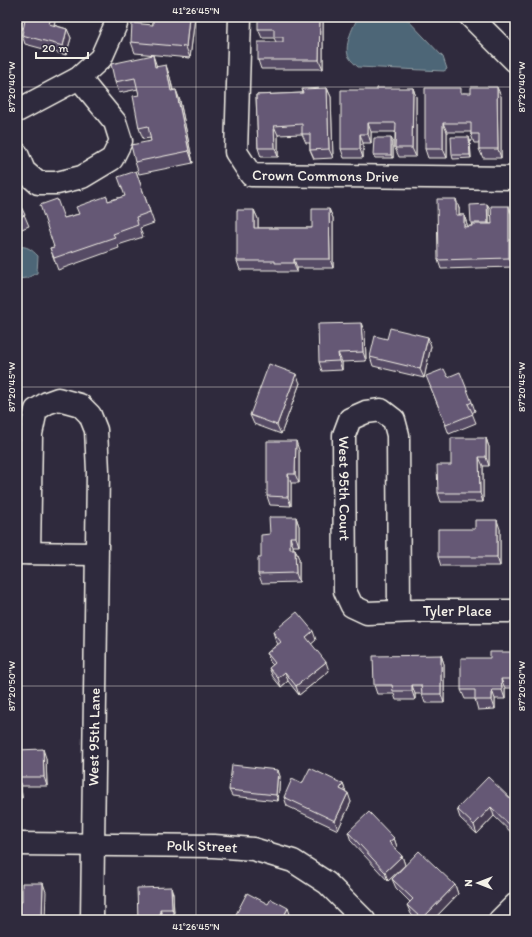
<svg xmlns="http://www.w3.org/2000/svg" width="532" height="937" font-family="Itim,sans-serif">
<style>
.water{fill:#4d6677;stroke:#909ea4}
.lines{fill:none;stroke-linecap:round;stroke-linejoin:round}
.minor-casing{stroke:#f4f1e8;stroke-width:25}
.minor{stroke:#2f2a3d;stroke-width:22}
.wall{fill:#574c65;stroke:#f4f1e8}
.shaded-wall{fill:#473e52;stroke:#f4f1e8}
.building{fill:#655875;stroke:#f4f1e8}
.ticks{fill:none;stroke:#f4f1e8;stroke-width:1;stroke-opacity:0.45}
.labels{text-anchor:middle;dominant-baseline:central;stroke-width:3;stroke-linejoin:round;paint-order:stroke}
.street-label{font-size:15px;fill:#f4f1e8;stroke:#2f2a3d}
.neatline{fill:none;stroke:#f4f1e8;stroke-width:1.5}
.ticks-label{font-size:10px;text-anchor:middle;fill:#f4f1e8}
</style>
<rect width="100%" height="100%" fill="#2f2a3d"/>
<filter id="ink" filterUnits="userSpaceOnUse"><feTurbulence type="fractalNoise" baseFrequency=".025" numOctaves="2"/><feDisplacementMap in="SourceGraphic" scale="8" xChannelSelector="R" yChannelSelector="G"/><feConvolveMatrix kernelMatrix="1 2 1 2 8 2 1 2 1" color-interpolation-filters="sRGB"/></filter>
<g filter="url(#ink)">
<path class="water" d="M358 17H405L443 57 447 69 444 71 358 67C355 64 351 61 349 57 343 47 353 27 358 17Z
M17 247C27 245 32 250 38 256L37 273 27 278 17 279Z"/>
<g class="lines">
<g class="minor-casing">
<g id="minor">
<path id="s1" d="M240 17 236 152 251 175 515 178"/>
<path d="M471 17 515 61"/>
<path d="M17 111 79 78 101 58 116 24V17"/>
<path d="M17 154 24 171 38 183H57L82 177 112 159 121 141 115 122 79 78"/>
<path d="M17 553 96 554"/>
<path d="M29 553 31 434 36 410 47 403 58 399 80 405 90 415 96 430 98 471 92 920"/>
<path id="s2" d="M399 611 398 435 394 420 381 410 366 412 350 419 344 435 345 591 352 606 367 613 417 611H515"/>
<path id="s3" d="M17 844 214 846 253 849 293 861 327 883 364 920"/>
<path d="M500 920 515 905"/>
</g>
</g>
<use href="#minor" class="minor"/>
</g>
<path class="wall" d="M17 17H56L54 25 67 29 71 38 66 55 25 44 22 35 23 28 20 27 17 19Z
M150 17H195L190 58 135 53 131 42 153 25V21L151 20Z
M323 20V69H261L258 60 276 42 274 38H262L258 29Z
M157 67 170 77 173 90H176L180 101 193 163 139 174 135 162 151 141V138L143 139 139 128V95L138 89 119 93 115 82Z
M327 88 331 97 333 158 314 159 310 150V143H306L302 134 278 135V157H261L258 148 256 95 303 93Z
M413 88 416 97V157H399L395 148V132H371V143H363V158H344L341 149 377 90Z
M463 93 501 96V158H483L479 149V143H474L471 134V132H447V158H428L425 149Z
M470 140 471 158 453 159 452 155Z
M393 141V158H375L373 155Z
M136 171 154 223 140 228 143 237 118 245 119 248 58 270 50 248 54 247 64 218 79 214 108 201 125 196Z
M17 198 29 226 17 231Z
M487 204 489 207V224H492L509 206 512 215 513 267 441 269 438 260 459 208V215H464L467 224V226H472L471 223Z
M329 209 333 218V268H297V272H278L277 270H240L237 261 254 210 258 219V228H312Z
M365 332 366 361 342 362V370L322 371 319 362Z
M387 339 431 346 424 378 373 366 370 357Z
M448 377 472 402 475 411 472 413 476 423 449 434 430 385Z
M300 383 281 434 254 424 250 415Z
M486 438 489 447V466H483V502H441L438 493 451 465Z
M299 450V483H291V506L270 505 267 496Z
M296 517 299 526V546H293V549H295L299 559V582L262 583 258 574 270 534Z
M500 529V566H441L438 557Z
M273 632 316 640 311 644 329 671 299 695 288 681 281 687 273 677 269 668 273 665 270 662 267 653 278 644 276 641Z
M441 655 444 664V703H425L422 694H415V700H396L394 694H377L374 685Z
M515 661V688H505V699H495V709L478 710 475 699H465L461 690Z
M17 750 46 758 47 786H21L22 798H17Z
M280 776 278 801 232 796 229 790Z
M302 784H343L346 792 351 802 338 830 287 806 284 797Z
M515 803V836L494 816 477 834 460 818 457 809Z
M348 832 394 838 397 847 395 849 402 856 405 865 388 881 351 841Z
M392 879 455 885 458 894 433 920H416L411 914 407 905 410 902 396 888Z
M171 887 173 894 174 915H162L138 920Z"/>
<path class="shaded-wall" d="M51 17H56L52 33 49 24Z
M189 17H195L190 58 186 47Z
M320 17H322L323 20V69L319 60Z
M67 29 71 38 66 55 63 46Z
M153 55 157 67 159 79 155 67Z
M166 65 170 77 175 102 171 91Z
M497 87 501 96V158L498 149Z
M327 88 331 97 333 158 329 149Z
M413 88 416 97V157L412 148Z
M176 90 180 101 193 163 189 151Z
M368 123 371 132V143L368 134Z
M443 123 447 132V158L443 149Z
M274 126 278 135V157L275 148Z
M360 134 363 143V158L360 149Z
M469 137 470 140 471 158 470 155Z
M391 138 393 141V158L391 155Z
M456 199 459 208V224L456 215Z
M487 204 489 207V226L488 223Z
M509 206 512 215 513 267 509 258Z
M329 209 333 218V268L330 259Z
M254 210 258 219V237L254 228Z
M464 215 467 224V236L464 227Z
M294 259 297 268V272L294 263Z
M361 323 365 332 366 361 363 352Z
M428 337 431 346 424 378 420 369Z
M338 353 342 362V370L339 361Z
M296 374 300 383 281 434 277 425Z
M486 438 489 447V466L486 457Z
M296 441 299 450V483L295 474Z
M479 457 483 466V502L480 493Z
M288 474 291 483V506L288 497Z
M296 517 299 526V546L296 537Z
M497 520 500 529V566L497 557Z
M290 537 293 546V559L290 549Z
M295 549 299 559V582L296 573Z
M313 631 316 640 309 646 306 637Z
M511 652 515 661V687L512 679Z
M441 655 444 664V703L441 694Z
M326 662 329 671 299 695 296 686Z
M285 672 288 681 281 687 278 678Z
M501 679 505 688V699L502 690Z
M412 685 415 694V700L412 691Z
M492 690 495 699V709L492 700Z
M43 749 46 758 47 786 44 777Z
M278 770 280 776 278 801 276 795Z
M18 777 21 786 22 798 18 789Z
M343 784 346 793 340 789Z
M348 793 351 802 338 830 335 821Z
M491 807 494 816 477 834 474 825Z
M515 824V836L512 827Z
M394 838 397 847 393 851 389 842Z
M402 856 405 865 388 881 385 872Z
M43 883 46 892 45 920H42Z
M455 885 458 894 433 920H422V919Z
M171 887 173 894 174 915 172 909Z
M288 908 290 914 287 920H282Z
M160 909 162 915V920H160Z"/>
<path class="building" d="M17 17H51L49 24 67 29 63 46 22 35 25 20 17 18Z
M153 17H189L186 47 131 42 132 23 153 25Z
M258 17H320L319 60H258V42H283V37H274V29H258Z
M153 55 155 67 166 65 171 91 176 90 189 151 135 162 131 145 151 141 148 126 139 128 133 96 139 95 135 78 115 82 111 64Z
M471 87H497L498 149H479V134H471V123H443V149H425V88H461V93H471Z
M327 88 329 149 310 150V134H302V124L274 126 275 148H258L256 95 303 93 302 89Z
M377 88H413L412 148H395L396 123H368V134H360V149H341V90H377Z
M451 137H469L470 155H452Z
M374 138H391V155H373Z
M136 171 150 212 136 217 138 225 113 234 115 237 54 258 50 248 54 247 40 205 57 199 64 218 79 214 76 207 107 196 108 201 125 196 118 177Z
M17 198 25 215 17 218Z
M437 199H456V215H464V227L472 226V224H492L491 206H509V258L438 260Z
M487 204 488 223H471L470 205Z
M312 209H329L330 259H294V263H275V261H237V210H254V228H312Z
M361 323 363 352 338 353 339 361 319 362 318 324Z
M390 328 428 337 420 369 370 357 375 336 387 339Z
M269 364 296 374 277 425 250 415Z
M444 369 448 377 460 372 472 402 468 404 473 414 446 425 426 376Z
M451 438H486V457H479L480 493H438L437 465H451Z
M267 441H296L295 474H288V497L267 496Z
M269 517H296V537H290V549H295L296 573 258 574V558H261V535L270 534Z
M475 520H497V557H438V529H475Z
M297 612 313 631 306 637 326 662 296 686 285 672 278 678 269 668 275 663 267 653 281 642 273 632Z
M490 652H511L512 679H501L502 690H492V700H475V690H461V658H490Z
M441 655V694H422L421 685H412V691H393L392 685H374L373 656Z
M43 749 44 777H18V789H17V750Z
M232 765 278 770 276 795 229 790Z
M310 768 343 784 340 789 348 793 335 821 284 797 292 779 302 784Z
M488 777 515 803V824L512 827 491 807 474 825 457 809Z
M369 812 394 838 389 842 402 856 385 872 348 832Z
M419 851 455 885 422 919 407 905 413 899 392 879Z
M22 883H43L42 920H17V902H22Z
M171 887 172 909H160V920H138L137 888Z
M247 893 268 904 271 899 288 908 282 920H237L234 918Z"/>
</g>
<path class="ticks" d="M196 17V920M17 87H515M17 387H515M17 686H515"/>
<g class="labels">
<g class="street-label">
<text stroke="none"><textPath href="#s1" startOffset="237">Crown Commons Drive</textPath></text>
<text stroke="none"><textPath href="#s2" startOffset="311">West 95th Court</textPath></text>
<text stroke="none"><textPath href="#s2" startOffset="537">Tyler Place</textPath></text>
<text transform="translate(94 737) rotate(-89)">West 95th Lane</text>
<text stroke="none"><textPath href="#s3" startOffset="185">Polk Street</textPath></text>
</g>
</g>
<rect width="532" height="937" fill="none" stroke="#2f2a3d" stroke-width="44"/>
<g transform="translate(478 883) rotate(270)" stroke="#2f2a3d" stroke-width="3" paint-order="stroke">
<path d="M0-3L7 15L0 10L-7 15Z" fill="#f4f1e8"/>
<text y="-6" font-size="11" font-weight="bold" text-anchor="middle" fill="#f4f1e8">N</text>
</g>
<path d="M36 52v6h52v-6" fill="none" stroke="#f4f1e8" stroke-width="2"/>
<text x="42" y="52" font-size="12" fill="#f4f1e8" stroke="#2f2a3d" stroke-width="3" paint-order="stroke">20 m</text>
<rect x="22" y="22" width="488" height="893" class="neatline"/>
<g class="ticks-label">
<text x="196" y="14">41°26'45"N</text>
<text transform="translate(521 87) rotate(-90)" y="4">87°20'40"W</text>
<text transform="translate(11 87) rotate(-90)" y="4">87°20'40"W</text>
<text transform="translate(521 387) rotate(-90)" y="4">87°20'45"W</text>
<text transform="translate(11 387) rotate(-90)" y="4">87°20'45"W</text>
<text transform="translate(11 686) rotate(-90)" y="4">87°20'50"W</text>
<text transform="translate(521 686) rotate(-90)" y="4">87°20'50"W</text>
<text x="196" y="930">41°26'45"N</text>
</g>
</svg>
